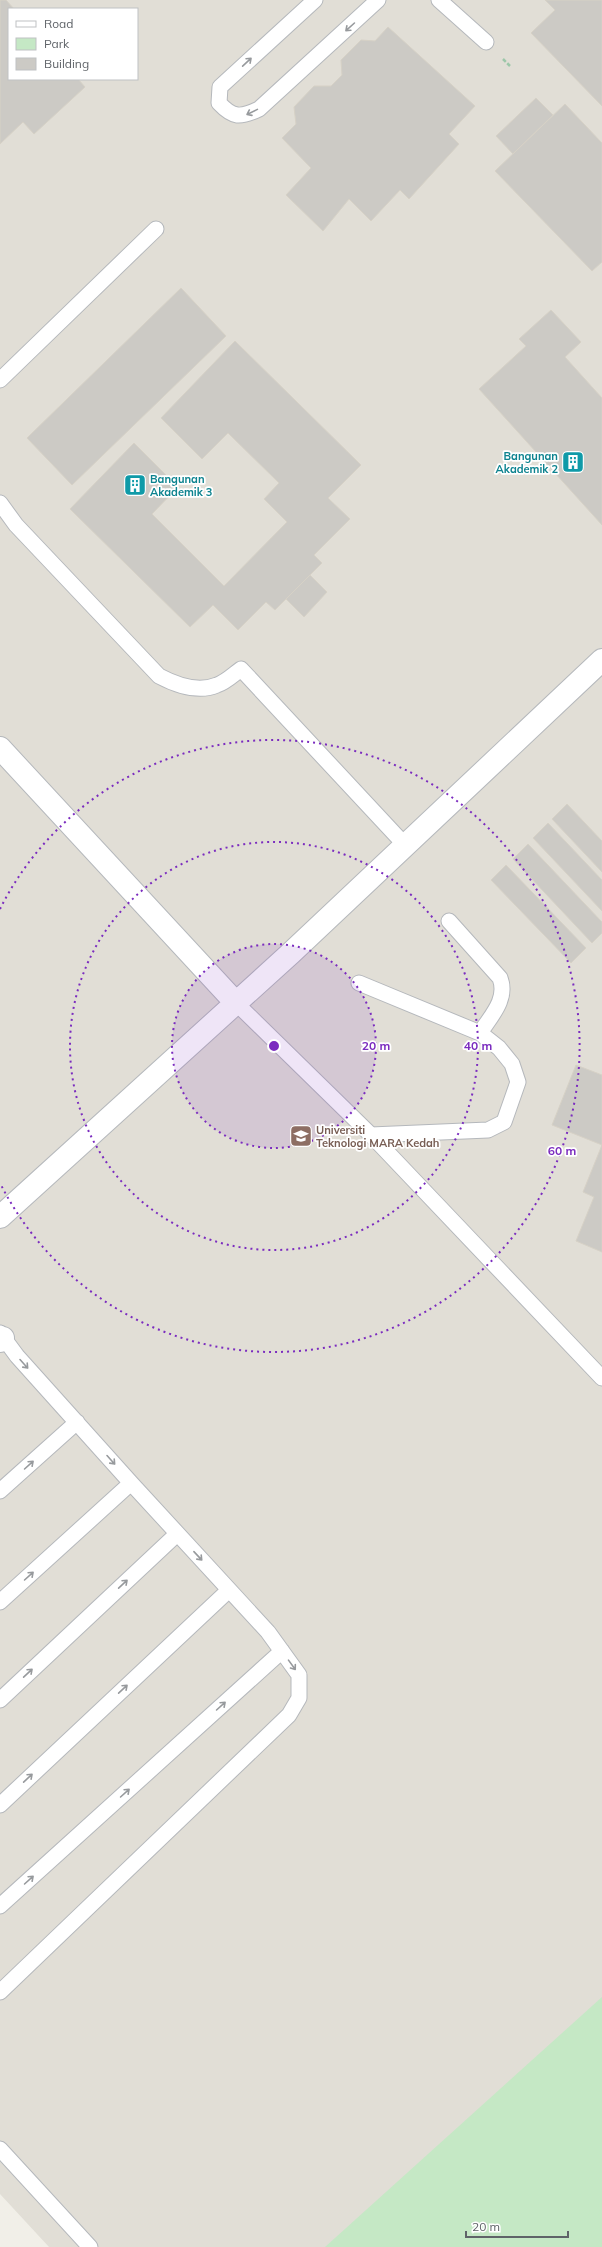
<svg xmlns="http://www.w3.org/2000/svg" width="602" height="2247" font-family="Mulish,sans-serif">
<style>
.education{fill:#e1ded6;fill-rule:evenodd}
.green{fill:#c5e8c5}
.building{fill:#cccac5;stroke:#d6d1c6}
.lines{fill:none;stroke-linecap:round;stroke-linejoin:round}
.service-casing{stroke:#b5b8bc;stroke-width:17}
.minor-casing{stroke:#b5b8bc;stroke-width:24}
.path{stroke:#9cc7a9;stroke-width:2.5;stroke-dasharray:4 2;stroke-linecap:butt}
.service{stroke:#fff;stroke-width:15}
.minor{stroke:#fff;stroke-width:22}
.oneway{stroke:#979a9d}
.ring{fill:none;stroke:#7b2cbf;stroke-width:2;stroke-dasharray:2 4}
.labels{text-anchor:middle;dominant-baseline:central;stroke-width:3.5;stroke-linejoin:round;paint-order:stroke}
.culture-label{font-size:11px;font-weight:bold;fill:#0d838f;stroke:#fff;text-anchor:end}
.education-label{font-size:11px;font-weight:bold;fill:#785e54;stroke:#fff;text-anchor:start}
.centre{fill:#7b2cbf;stroke:#fff;stroke-width:2}
.ring-label{font-size:12px;text-anchor:middle;font-weight:bold;fill:#7b2cbf;stroke:#fff;stroke-width:3.5;stroke-linejoin:round;paint-order:stroke}
</style>
<rect width="100%" height="100%" fill="#f1efe8"/>
<path class="education" d="M0 0H602V2247H49L0 2194ZM9 9H137V79H9Z"/>
<path class="green" d="M602 1997V2247H325Z"/>
<path class="building" d="M0 0H6L14 9H9V79H78L85 87 34 134 23 122 0 144Z
M545 0H602V106L531 33 555 10Z
M388 27 475 106 449 134 459 144 409 199 400 190 371 221 349 199 323 231 286 195 311 168 282 138 296 124 294 107 314 86H331L342 75 341 60 361 40 375 41Z
M536 98 553 115 513 154 496 136Z
M565 104 602 143V262L592 271 495 171Z
M181 288 226 336 72 485 27 438Z
M551 310 581 342 565 357 602 398V525L479 389 526 346 519 339Z
M235 341 361 465 328 498 350 519 314 555 322 563 275 610 266 602 238 630 213 605 190 627 70 509 134 443 178 487 152 514 224 586 287 522 264 499 279 483 228 433 202 459 161 418Z
M310 575 327 592 304 617 286 599Z
M567 804 602 841V872L552 819Z
M548 823 602 880V911L533 838Z
M528 844 602 922V933L592 943 513 859Z
M506 865 586 948 571 963 491 880Z
M576 1065 602 1075V1252L576 1241 594 1197 583 1192 602 1145 552 1125Z"/>
<g class="lines">
<g class="service-casing">
<path id="service" d="M315 0 220 87 219 103C233 118 240 118 259 109L378 0
M439 0 486 42
M0 380 156 229
M0 503 16 525 159 676C176 685 198 693 217 685 226 682 234 674 241 669L405 845
M449 921 500 978C508 999 491 1016 480 1033
M359 983 480 1033 499 1048 512 1064 518 1082 504 1122 488 1130 371 1135
M236 1003 371 1135 602 1378
M0 1333 17 1356 131 1483 268 1632 299 1675V1698L289 1715 0 1992
M0 1491 77 1422
M0 1602 131 1483
M0 1700 177 1534
M0 1805 229 1590
M0 1906 282 1651
M0 2149 90 2247"/>
</g>
<g class="minor-casing">
<path id="minor" d="M0 748 236 1003
M0 1217 291 953 602 660
M0 1341 3 1338"/>
</g>
<path class="path" d="M503 59 510 66"/>
<use href="#service" class="service"/>
<use href="#minor" class="minor"/>
</g>
<defs><path id="oneway-shaft" d="M-6 0H5M1.5-3L5.5 0L1.5 3" fill="none" stroke-width="1.6" stroke-linecap="round" stroke-linejoin="round"/></defs>
<g class="oneway">
<use href="#oneway-shaft" transform="translate(350 27) rotate(138)"/>
<use href="#oneway-shaft" transform="translate(247 62) rotate(-43)"/>
<use href="#oneway-shaft" transform="translate(252 112) rotate(154)"/>
<use href="#oneway-shaft" transform="translate(24 1364) rotate(48)"/>
<use href="#oneway-shaft" transform="translate(111 1460) rotate(48)"/>
<use href="#oneway-shaft" transform="translate(29 1465) rotate(-42)"/>
<use href="#oneway-shaft" transform="translate(198 1556) rotate(47)"/>
<use href="#oneway-shaft" transform="translate(29 1576) rotate(-42)"/>
<use href="#oneway-shaft" transform="translate(123 1584) rotate(-43)"/>
<use href="#oneway-shaft" transform="translate(292 1665) rotate(54)"/>
<use href="#oneway-shaft" transform="translate(28 1673) rotate(-43)"/>
<use href="#oneway-shaft" transform="translate(123 1689) rotate(-43)"/>
<use href="#oneway-shaft" transform="translate(221 1706) rotate(-42)"/>
<use href="#oneway-shaft" transform="translate(28 1778) rotate(-43)"/>
<use href="#oneway-shaft" transform="translate(125 1793) rotate(-42)"/>
<use href="#oneway-shaft" transform="translate(29 1880) rotate(-42)"/>
</g>
<circle cx="274" cy="1046" r="102" fill="#7b2cbf" fill-opacity=".12"/>
<g class="ring">
<circle cx="274" cy="1046" r="102"/>
<circle cx="274" cy="1046" r="204"/>
<path d="M0 909A306 306 0 1 1 0 1183"/>
</g>
<defs>
<g id="building-square" transform="scale(1.15)"><rect x="-9" y="-9" width="18" height="18" rx="4" fill="#0f9aa8" stroke="#fff"/><path d="M-4-6H4V6H1V3H-1V6H-4ZM-2.5-4.3h1.7v1.8h-1.7ZM.8-4.3h1.7v1.8H.8ZM-2.5-1h1.7V.8h-1.7ZM.8-1h1.7V.8H.8Z" fill="#fff"/></g>
<g id="university-square" transform="scale(1.15)"><rect x="-9" y="-9" width="18" height="18" rx="4" fill="#8d6e63" stroke="#fff"/><path d="M0-5L7-2L0 1L-7-2ZM-4 1L0 2.5L4 1V4Q0 6-4 4Z" fill="#fff"/></g>
</defs>
<g fill-rule="evenodd">
<use href="#building-square" x="573" y="462"/>
<use href="#building-square" x="135" y="485"/>
<use href="#university-square" x="301" y="1136"/>
</g>
<g class="labels">
<g class="culture-label">
<text x="558" y="456">Bangunan<tspan x="558" dy="13">Akademik 2</tspan></text>
<text x="150" y="479" text-anchor="start">Bangunan<tspan x="150" dy="13">Akademik 3</tspan></text>
</g>
<g class="education-label">
<text x="316" y="1130">Universiti<tspan x="316" dy="13">Teknologi MARA Kedah</tspan></text>
</g>
</g>
<circle cx="274" cy="1046" r="6" class="centre"/>
<g class="ring-label">
<text x="376" y="1050">20 m</text>
<text x="478" y="1050">40 m</text>
<text x="562" y="1155">60 m</text>
</g>
<rect x="8" y="8" width="130" height="72" fill="#ffffff" stroke="#bfc1c3"/>
<rect x="16" y="21" width="20" height="6" fill="#ffffff" stroke="#bfc1c3"/>
<text x="44" y="28" font-size="12" fill="#5f6368">Road</text>
<rect x="16" y="38" width="20" height="12" fill="#c5e8c5" stroke="#bfc1c3"/>
<text x="44" y="48" font-size="12" fill="#5f6368">Park</text>
<rect x="16" y="58" width="20" height="12" fill="#cccac5" stroke="#bfc1c3"/>
<text x="44" y="68" font-size="12" fill="#5f6368">Building</text>
<path d="M466 2231v6h102v-6" fill="none" stroke="#5f6368" stroke-width="2"/>
<text x="472" y="2231" font-size="12" fill="#5f6368" stroke="#ffffff" stroke-width="3" paint-order="stroke">20 m</text>
</svg>
